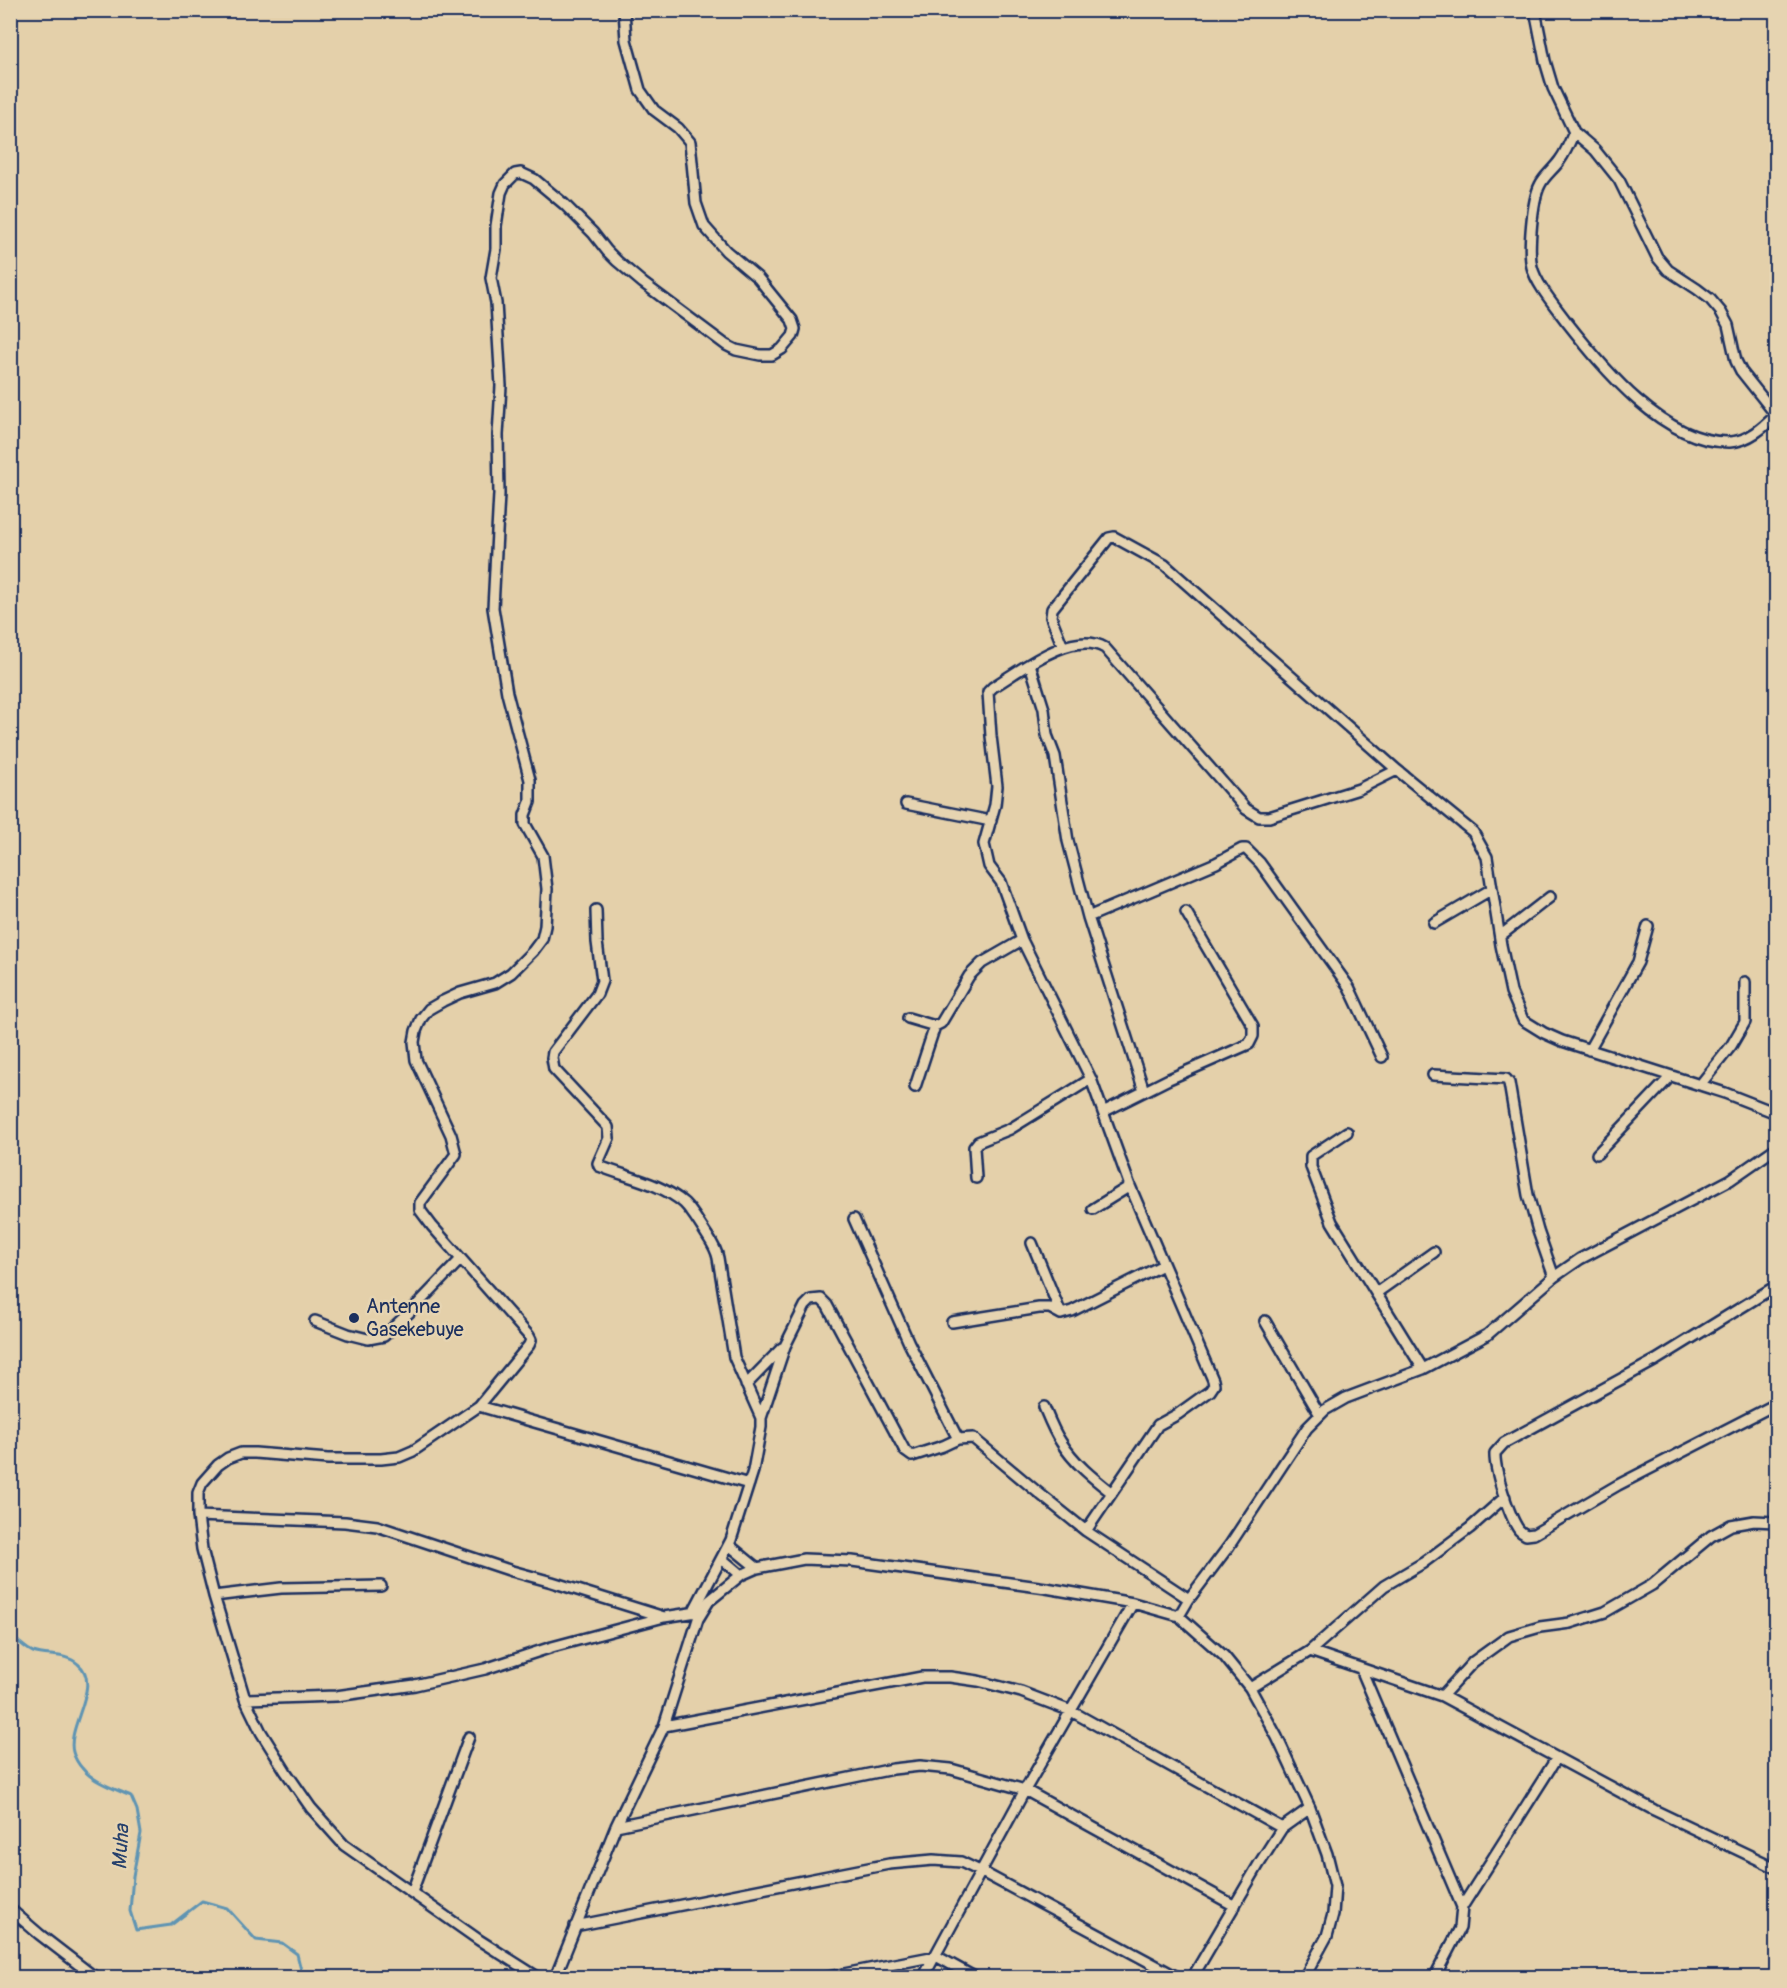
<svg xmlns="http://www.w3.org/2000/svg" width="1787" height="1988" font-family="Pangolin,sans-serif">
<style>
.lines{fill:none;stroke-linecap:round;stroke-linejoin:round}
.stream{stroke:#5f94b3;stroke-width:3}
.street-casing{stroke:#1b2f5e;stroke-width:14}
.street{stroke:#e6d4b1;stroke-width:9}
.poi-dot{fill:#1b2f5e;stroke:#e6d4b1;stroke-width:2}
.labels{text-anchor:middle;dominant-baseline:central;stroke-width:5;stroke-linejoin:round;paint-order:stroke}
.poi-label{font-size:20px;fill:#1b2f5e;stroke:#e6d4b1;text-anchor:start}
.water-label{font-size:21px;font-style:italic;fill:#26406c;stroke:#e6d4b1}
</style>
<rect width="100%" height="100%" fill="#e4d0aa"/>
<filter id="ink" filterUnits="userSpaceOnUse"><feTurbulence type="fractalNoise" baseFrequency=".0167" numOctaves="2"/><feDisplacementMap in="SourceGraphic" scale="12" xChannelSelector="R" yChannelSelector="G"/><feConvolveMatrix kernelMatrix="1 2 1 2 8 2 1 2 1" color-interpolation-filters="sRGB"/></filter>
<g filter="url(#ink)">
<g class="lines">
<path class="stream" d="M10 1637C19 1640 25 1649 33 1652 48 1657 66 1653 78 1664 103 1684 66 1727 73 1752 74 1757 79 1765 82 1768 93 1782 115 1789 131 1796L137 1810 141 1833 133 1876 130 1911 136 1930 171 1925 202 1901 227 1908 256 1940 282 1943 297 1954 303 1978"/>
<g class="street-casing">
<path id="street" d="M1535 10 1545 61 1553 88 1574 132 1595 150 1619 180 1657 257 1668 270 1697 289 1710 299 1721 312 1728 325 1736 361 1741 371 1776 415
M1574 132C1570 142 1566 152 1560 160 1554 169 1544 176 1540 185 1532 200 1528 251 1532 267 1536 284 1555 306 1566 321 1603 368 1664 444 1730 442 1749 441 1764 427 1776 415
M1063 647 1051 617 1052 609 1109 538 1114 537 1165 565 1397 770 1473 832 1487 857 1501 945 1511 992 1523 1020 1544 1033 1562 1041 1725 1093 1776 1113
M1030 664 1044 709 1047 735 1055 756 1068 841 1088 917 1144 1091
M906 804 991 821
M596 910 597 942 602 981 597 994 553 1052 552 1058 554 1069 608 1127 609 1138 598 1163 599 1166C626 1177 661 1183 684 1203 692 1211 697 1220 703 1229 709 1239 716 1247 718 1258L734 1357 761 1418V1427L753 1471 731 1540 693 1612
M1088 917 1216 863 1242 849H1246L1260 863 1349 987 1382 1057
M1434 923 1492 889
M1500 936 1550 897
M908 1018 935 1026
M1589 1050 1638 962 1648 926
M1433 1075 1506 1079 1509 1083 1528 1195 1538 1231 1554 1277
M1700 1085 1731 1046 1745 1022V982
M915 1087 935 1026 941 1023 969 976 982 963 1022 940
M1103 1112 1169 1079 1249 1044 1253 1036V1026L1186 912
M1347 1132 1311 1156V1167L1332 1222 1423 1369
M1597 1154 1671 1076
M976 1178 974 1147 978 1142 1010 1129 1091 1079
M1093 1209 1130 1186
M854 1219 909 1343 958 1439
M1032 1243 1061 1314
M1776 1286 1656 1360 1504 1443 1495 1453C1494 1469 1509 1516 1519 1530 1520 1531 1524 1534 1526 1535L1534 1534 1618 1485 1776 1404
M1376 1293 1434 1252
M315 1321 348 1334 368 1339 384 1336 414 1308 461 1259
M1265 1321 1320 1415
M952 1322 1039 1308H1050L1061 1314 1072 1311 1163 1265
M746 1385 782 1348
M479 1406 749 1484
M1044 1407C1049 1419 1054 1432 1061 1442 1074 1463 1093 1478 1112 1493
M761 1418 785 1346 805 1306 811 1300 821 1299 827 1305 905 1451 912 1456 943 1446 958 1439 973 1438 1035 1490 1086 1531 1189 1599
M198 1516 345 1522 377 1526 512 1571 552 1582 664 1617
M1086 1531 1158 1425 1178 1414 1210 1391 1214 1385 1213 1380 1130 1186 1091 1079 1022 940 1001 882 989 866 984 844 995 805 997 786 991 736 988 692 993 687C1021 670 1072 629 1105 648L1246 809 1259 817H1269L1359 789 1397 770
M729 1545 757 1568
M722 1559 741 1575
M214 1596 281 1588 381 1586
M1179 1616 1189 1599 1229 1546 1307 1428 1325 1410 1346 1398 1423 1369 1487 1335 1554 1277 1580 1259 1730 1180 1776 1148
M1310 1651 1384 1586 1423 1563 1470 1528 1505 1497
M1361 1669 1462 1907 1460 1928 1434 1978
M1250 1688 1310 1651 1442 1696 1654 1810 1776 1868
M1442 1696 1473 1662 1509 1636 1540 1627 1570 1623 1605 1612 1652 1585 1711 1536 1731 1525 1754 1521 1776 1522
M245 1699 336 1696 415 1685 485 1669 552 1647 664 1617 697 1612
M664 1726 922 1677H950L978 1681 1021 1692 1071 1711 1282 1828
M616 1826 893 1769 920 1766 951 1769 1025 1790 1235 1906
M412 1892 469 1737
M1462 1907 1556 1759
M10 1909 39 1934 96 1978
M575 1926 889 1864 933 1860 961 1862 982 1872 1179 1978
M539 1978 479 1940 344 1845 311 1808 286 1772 261 1732 245 1699 214 1596 202 1549 198 1516V1493L202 1483 218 1465 228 1458 241 1453H255L328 1459H381L399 1457 413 1451 479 1406 529 1345 531 1340 529 1336 432 1226 420 1210V1203L456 1154 451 1135 416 1060 414 1042 416 1031 421 1019 429 1009 443 1001 460 993 495 983 511 973 533 951 542 939 545 926 547 889 543 856 525 824V815L530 802V780L507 693 493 608 499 494 498 435 501 386 496 303 491 278 496 249V226L501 193 505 184 515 174 521 173 534 179 564 204 593 233 607 251 617 261 643 283 726 345 736 350 760 355H772L782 349 793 336 795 329 792 320 758 278 726 251 704 226 696 203 690 142 678 128 654 110 640 90 626 40 624 10
M555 1978 616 1826 664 1726 698 1619 709 1601 741 1575 757 1568 804 1559 852 1561 1046 1588 1133 1603 1179 1616 1224 1656 1250 1688 1277 1737 1310 1808 1327 1854 1335 1886 1333 1914 1327 1936 1304 1978
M823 1978 936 1956 976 1978
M923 1978 1025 1790 1133 1603
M1192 1978 1259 1864 1282 1828 1310 1808"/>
</g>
<use href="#street" class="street"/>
</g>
</g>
<circle class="poi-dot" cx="354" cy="1318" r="6"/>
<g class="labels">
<g class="poi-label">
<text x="366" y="1306">Antenne<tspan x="366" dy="23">Gasekebuye</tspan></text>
</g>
<g class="water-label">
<text transform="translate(121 1847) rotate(-87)">Muha</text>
</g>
</g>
<rect width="1787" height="1988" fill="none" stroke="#e6d4b1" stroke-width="36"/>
<rect x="18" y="18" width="1751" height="1952" fill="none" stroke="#1b2f5e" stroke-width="2" filter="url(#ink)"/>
</svg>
